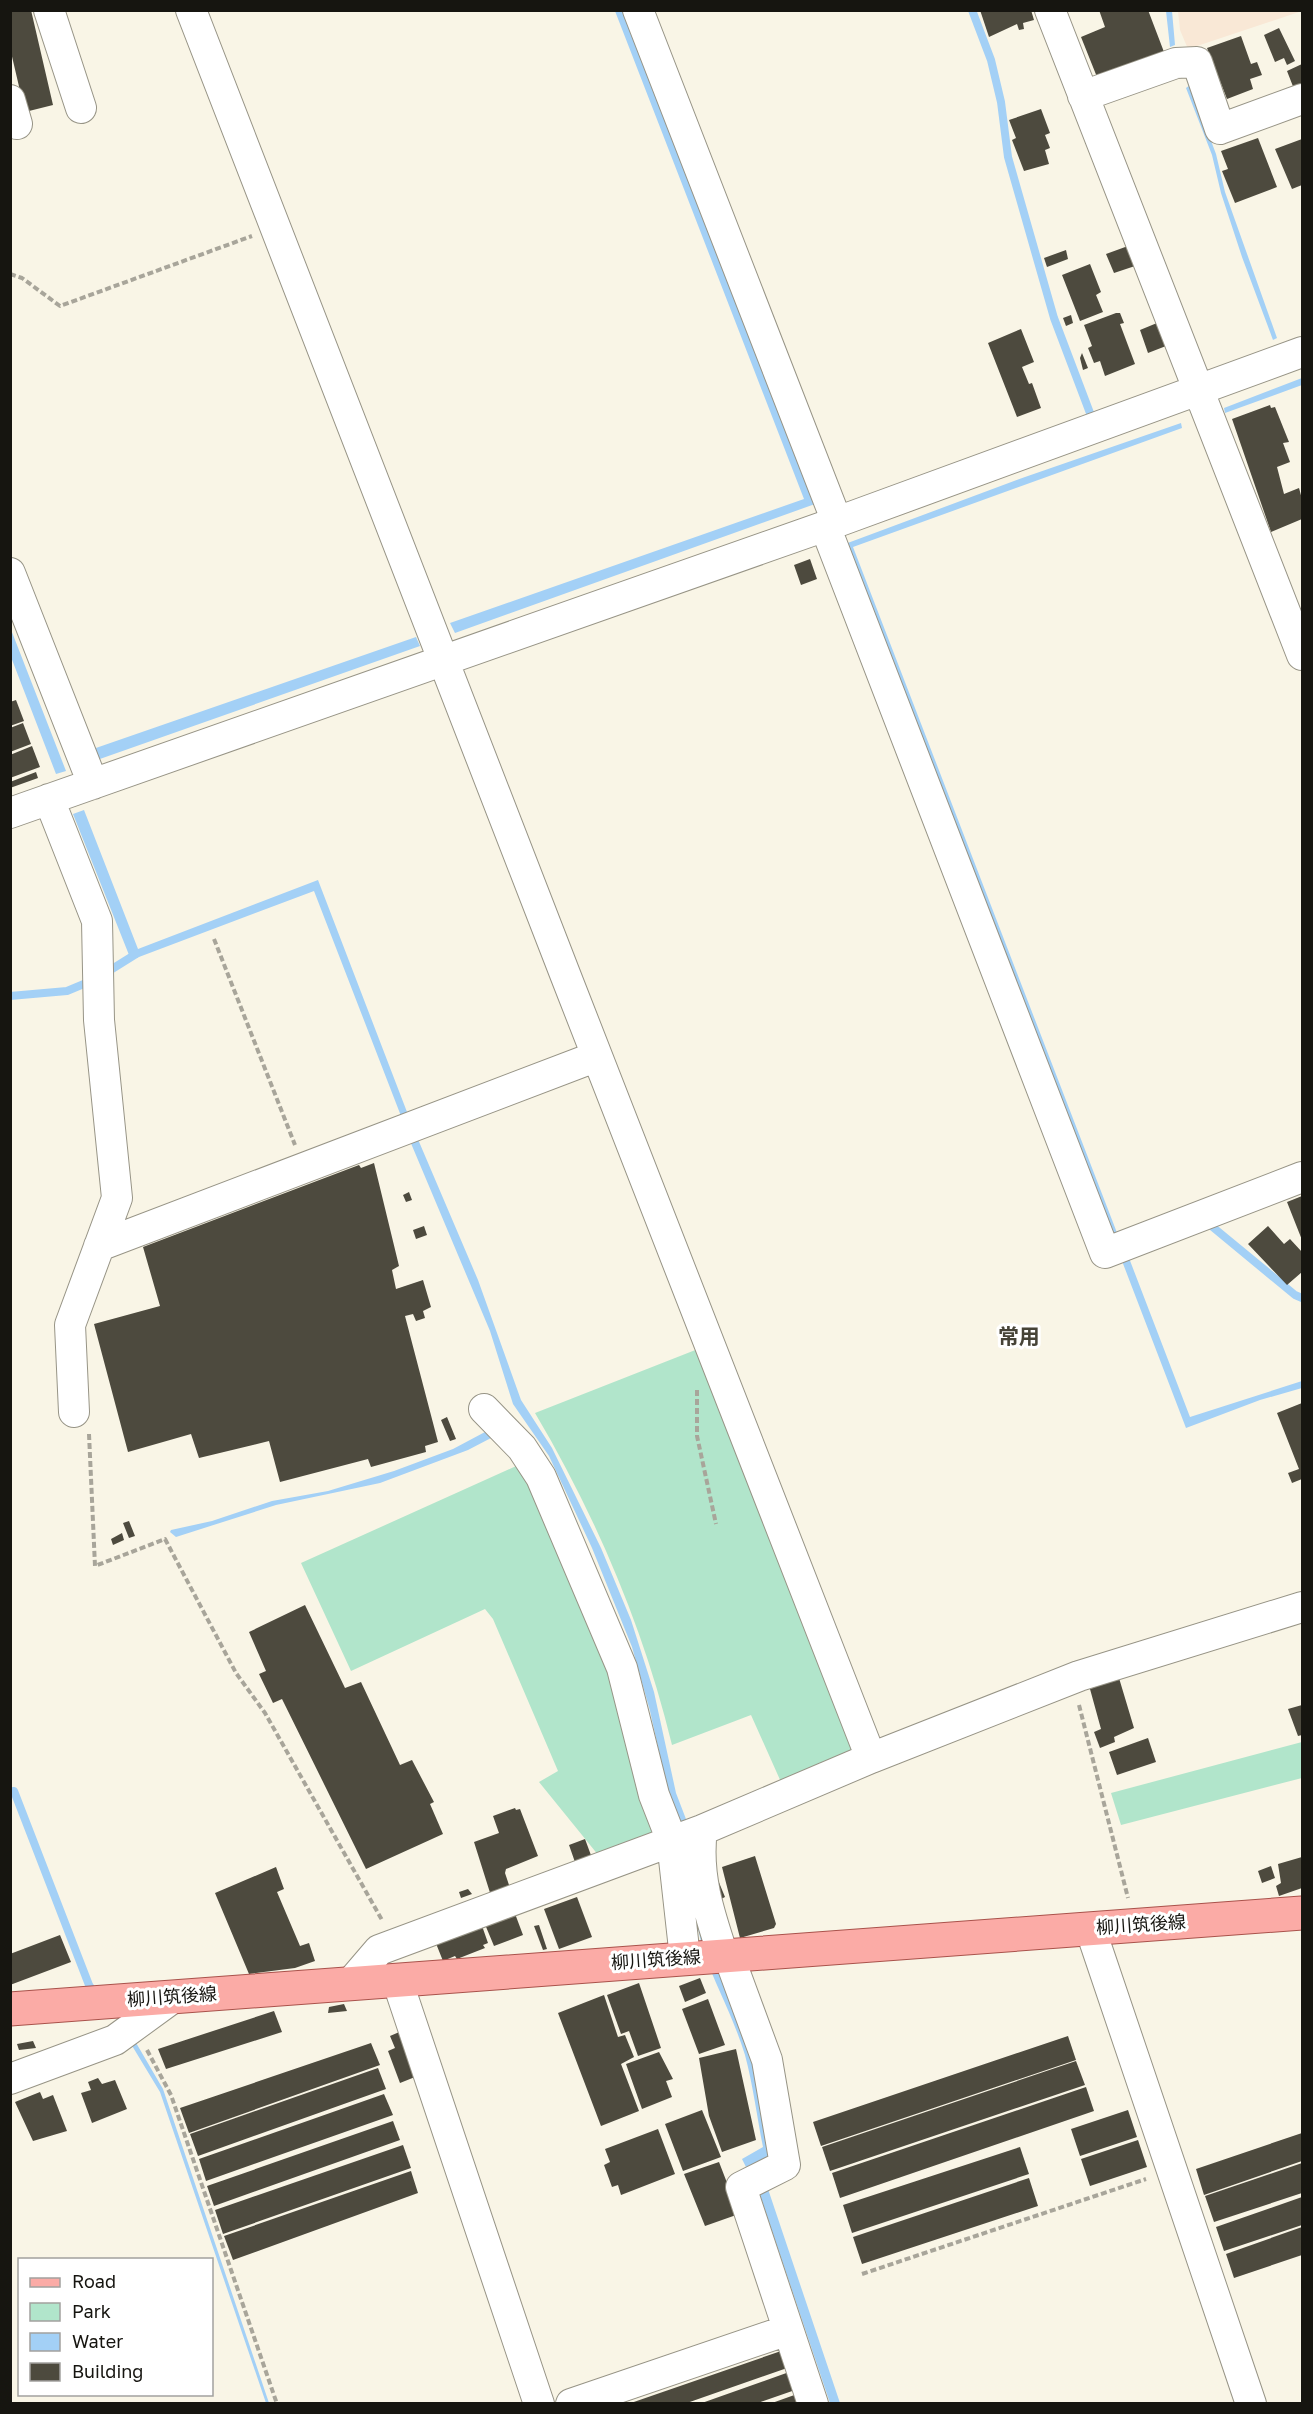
<svg xmlns="http://www.w3.org/2000/svg" width="1313" height="2414" font-family="'Golos Text','Noto Sans JP',sans-serif">
<style>
.industrial{fill:#f9e8d6}
.green{fill:#b1e5cb}
.water{fill:#a3d0f6}
.lines{fill:none;stroke-linecap:round;stroke-linejoin:round}
.stream{stroke:#a3d0f6;stroke-width:8}
.building{fill:#4d4a3e}
.minor-casing{stroke:#979486;stroke-width:32}
.major-casing{stroke:#a9524b;stroke-width:35}
.path{stroke:#a8a59a;stroke-width:4;stroke-dasharray:6 3;stroke-linecap:butt}
.minor{stroke:#fff;stroke-width:30}
.major{stroke:#fbaba6;stroke-width:33}
.labels{text-anchor:middle;stroke-width:6;stroke-linejoin:round;paint-order:stroke}
.street-label{font-size:18px;fill:#161510;stroke:#fff}
.quarter-label{font-size:21px;font-weight:bold;fill:#464337;stroke:#fff}
</style>
<rect width="100%" height="100%" fill="#f9f5e6"/>
<!-- industrial -->
<path class="industrial" d="M1178,11H1302L1188,49L1180,30Z"/>
<!-- green -->
<path class="green" d="M703,1347L854,1736L852,1754L781,1782L751,1715L672,1745C644,1629 596,1516 535,1413Z
M525,1462L596,1616L659,1837L599,1856L539,1782L558,1771L493,1619L485,1609L351,1671L301,1563Z
M1302,1742V1778L1121,1825L1111,1793Z"/>
<!-- water -->
<path class="water" d="M615,11H623L815,504L455,633L450,623L804,499Z
M1166,11H1172L1175,45L1170,47Z
M1190,85L1216,154L1225,192L1277,338L1273,340L1242,257L1221,193L1212,155L1186,88Z
M1302,378V385L1225,413L1224,408Z
M1181,423L1182,428L853,547L1119,1238L1113,1240L845,544L1025,477Z
M10,627L66,771L56,774L11,657Z
M416,637L420,646L97,760L93,749Z
M84,810L138,949L318,880L407,1112L401,1116L314,891L131,960L73,814Z
M417,1137L478,1280L521,1400L552,1448L601,1548L631,1620L654,1692L676,1793L694,1840L755,2057L772,2155L746,2167L742,2159L763,2147C757,2117 753,2085 745,2055C734,2019 716,1986 703,1951L650,1711L632,1647L592,1548L549,1456L513,1404L490,1331L410,1141Z
M1129,1258L1190,1417L1302,1381V1388L1260,1400L1186,1428L1122,1261Z
M485,1432L491,1438L468,1450L380,1483L276,1505L176,1537L170,1532L171,1530L212,1521L272,1501L328,1491L394,1471L453,1449Z
M135,2041L163,2089L269,2403H266L160,2092L131,2044Z
M768,2189L840,2403H830L759,2192Z"/>
<g class="lines">
<!-- stream -->
<path class="stream" d="M972,10L991,60L1001,102L1008,157L1054,318L1090,413
M104,974L136,954
M10,996L67,991L91,981
M1209,1224L1295,1295L1302,1298
M10,1792L14,1791L89,1985L95,1994"/>
</g>
<!-- building -->
<path class="building" d="M31,10L53,105L25,112L10,48V12Z
M980,10H1031L1034,20L1023,23L1024,29L1019,30L1017,24L989,37Z
M1099,10H1148L1164,52L1097,77L1081,37L1105,27Z
M1279,28L1295,61L1287,65L1284,58L1275,62L1264,35Z
M1241,36L1251,64L1257,62L1262,75L1250,79L1253,89L1227,99L1207,48Z
M1302,64V86L1294,89L1287,71Z
M1041,109L1050,133L1045,135L1050,148L1045,150L1049,164L1024,171L1012,140L1016,138L1009,120Z
M1258,138L1277,187L1235,203L1222,171L1228,169L1221,151Z
M1302,139V185L1292,189L1275,149Z
M1128,246L1135,266L1114,273L1106,254Z
M1066,250L1068,259L1047,267L1044,258Z
M1090,264L1101,292L1096,295L1103,312L1080,321L1062,275Z
M1116,313H1120L1124,323L1120,324L1135,364L1105,376L1100,361L1094,363L1088,348L1092,346L1084,325Z
M1071,315L1073,323L1066,326L1063,318Z
M1157,323L1166,346L1148,353L1140,330Z
M1021,329L1034,362L1022,367L1029,384L1032,383L1041,408L1017,417L988,343Z
M1082,353L1088,368L1083,370L1080,358Z
M1270,405L1271,408L1275,407L1289,442L1283,443L1290,462L1277,467L1284,494L1299,488L1302,499V519L1271,532L1232,419Z
M810,559L817,579L801,585L794,565Z
M16,700L24,721L10,726V702Z
M23,723L31,744L10,752V728Z
M32,746L40,767L10,778V755Z
M36,772L38,778L10,788V782Z
M374,1163L399,1266L392,1270L396,1289L423,1280L431,1307L423,1311L425,1318L416,1321L413,1314L405,1316L438,1442L425,1446L426,1452L371,1467L368,1459L280,1482L269,1441L199,1458L191,1434L128,1452L94,1324L160,1306L143,1247L359,1165L361,1168Z
M409,1192L412,1200L406,1202L403,1195Z
M1302,1196V1240L1287,1202Z
M424,1226L427,1235L416,1239L413,1230Z
M1268,1226L1284,1244L1290,1239L1302,1252V1272L1287,1285L1248,1244Z
M1302,1403V1479L1292,1483L1288,1473L1299,1469L1277,1413Z
M447,1417L456,1439L450,1441L441,1420Z
M129,1521L135,1536L129,1538L123,1523Z
M122,1533L124,1540L113,1545L111,1539Z
M305,1605L345,1688L361,1682L400,1765L412,1760L434,1802L430,1804L443,1834L366,1869L282,1699L273,1703L259,1674L266,1671L249,1632Z
M1119,1678L1134,1728L1114,1737L1115,1742L1100,1748L1094,1732L1101,1729L1090,1689Z
M1302,1705V1735L1298,1736L1288,1709Z
M1148,1738L1156,1762L1117,1775L1109,1752Z
M515,1808L516,1810L520,1809L538,1856L506,1869L505,1873L511,1891L492,1899L474,1842L499,1833L493,1816Z
M585,1839L592,1858L576,1865L569,1845Z
M755,1856L776,1924L774,1928L740,1938L722,1867Z
M1302,1857V1888L1279,1896L1276,1886L1281,1883L1278,1864Z
M1271,1866L1275,1878L1262,1883L1258,1871Z
M276,1867L284,1889L277,1892L300,1946L309,1943L315,1961L295,1968L249,1974L215,1893Z
M718,1880L725,1897L715,1902L709,1884Z
M468,1889L472,1894L461,1898L459,1892Z
M577,1897L592,1937L559,1949L544,1909Z
M514,1911L523,1935L494,1946L484,1922Z
M481,1923L488,1943L483,1945L485,1948L457,1959L455,1956L443,1961L435,1941Z
M539,1925L547,1949L543,1950L534,1926Z
M60,1935L71,1962L10,1985V1954Z
M700,1978L706,1993L685,2002L679,1986Z
M639,1983L661,2048L638,2056L629,2031L621,2034L607,1995Z
M604,1995L618,2037L625,2035L634,2057L621,2064L639,2111L601,2126L558,2013Z
M708,1999L725,2045L699,2054L682,2009Z
M344,2004L347,2011L328,2013L329,2007Z
M274,2011L282,2032L166,2069L158,2049Z
M404,2030L420,2075L400,2083L388,2051L395,2048L390,2036Z
M1068,2036L1076,2060L821,2146L813,2122Z
M33,2041L36,2048L19,2050L17,2044Z
M371,2043L380,2065L189,2133L180,2108Z
M736,2049L756,2140L722,2152L709,2116L699,2058Z
M659,2052L673,2079L666,2081L672,2097L642,2109L626,2064Z
M1076,2061L1085,2085L830,2171L822,2147Z
M378,2068L386,2089L198,2156L190,2134Z
M98,2078L102,2084L115,2080L127,2109L92,2123L81,2093L91,2090L88,2082Z
M1086,2087L1094,2111L840,2198L832,2173Z
M40,2092L43,2099L53,2095L67,2131L33,2141L15,2102Z
M384,2094L393,2115L206,2181L199,2159Z
M702,2110L721,2157L683,2171L665,2124Z
M1128,2110L1137,2137L1080,2156L1071,2129Z
M393,2121L400,2140L214,2206L207,2186Z
M658,2129L675,2174L621,2195L618,2185L612,2187L604,2165L610,2162L605,2149Z
M1302,2133V2161L1204,2195L1196,2169Z
M1138,2140L1147,2167L1090,2186L1081,2159Z
M403,2145L411,2168L223,2234L215,2210Z
M1020,2147L1029,2174L852,2233L843,2205Z
M719,2162L739,2214L705,2226L684,2174Z
M1302,2163V2193L1214,2222L1205,2196Z
M411,2171L418,2193L233,2260L224,2236Z
M1029,2178L1038,2206L862,2264L853,2237Z
M1302,2197V2225L1224,2251L1216,2227Z
M1302,2227V2255L1234,2278L1226,2254Z
M784,2350L790,2367L684,2404H628Z
M792,2371L798,2389L755,2404H699Z
M800,2393L803,2404H772V2403Z"/>
<g class="lines">
<defs>
<path id="minor" d="M49,10L81,108
M191,10C418,593 642,1176 871,1758
M638,10L837,522
M1050,10L1302,655
M1083,96L1176,63L1197,62L1220,129L1302,99
M10,100L17,124
M825,526L1105,1253L1302,1177
M10,573L93,784
M49,799L97,921L99,1020L117,1198L70,1325L74,1412
M10,813L837,522L1302,352
M99,1246L595,1057
M484,1409L522,1448L541,1477L622,1668L654,1795L672,1841L685,1958
M702,1830C696,1874 709,1913 723,1955
M1090,1928L1251,2404
M728,1954L767,2060L785,2165L741,2187L813,2404
M397,1980L539,2404
M349,1985L379,1950L702,1830L871,1758L1079,1676L1302,1607
M10,2079L115,2040L174,1997
M571,2404L788,2330"/>
<path id="major" d="M10,2009L1302,1913"/>
</defs>
<!-- minor casing -->
<use href="#minor" class="minor-casing"/>
<!-- major casing -->
<use href="#major" class="major-casing"/>
<!-- path -->
<path class="path" d="M10,274L22,278L60,306L252,236
M214,939L295,1145
M697,1390V1436L716,1524
M89,1434L95,1566L165,1539L236,1673L265,1713L382,1920
M1079,1705L1128,1898
M147,2050L171,2095L277,2404
M862,2274L1146,2179"/>
<!-- minor -->
<use href="#minor" class="minor"/>
<!-- major -->
<use href="#major" class="major"/>
</g>
<g class="labels">
<!-- street labels -->
<g class="street-label">
<text transform="translate(1141 1925) rotate(-4)" y="6">柳川筑後線</text>
<text transform="translate(656 1960) rotate(-4)" y="6">柳川筑後線</text>
<text transform="translate(172 1997) rotate(-4)" y="6">柳川筑後線</text>
</g>
<!-- quarter labels -->
<g class="quarter-label">
<text x="1019" y="1344">常用</text>
</g>
</g>
<!-- border -->
<rect width="1313" height="2414" fill="none" stroke="#161510" stroke-width="24"/>
<!-- legend -->
<rect x="18" y="2258" width="195" height="138" fill="#ffffff" stroke="#a2a19f" stroke-width="1.5"/>
<rect x="30" y="2278" width="30" height="9" fill="#fbaba6" stroke="#a2a19f" stroke-width="1.5"/>
<text x="72" y="2288" font-size="18" fill="#161510">Road</text>
<rect x="30" y="2303" width="30" height="18" fill="#b1e5cb" stroke="#a2a19f" stroke-width="1.5"/>
<text x="72" y="2318" font-size="18" fill="#161510">Park</text>
<rect x="30" y="2333" width="30" height="18" fill="#a3d0f6" stroke="#a2a19f" stroke-width="1.5"/>
<text x="72" y="2348" font-size="18" fill="#161510">Water</text>
<rect x="30" y="2363" width="30" height="18" fill="#4d4a3e" stroke="#a2a19f" stroke-width="1.5"/>
<text x="72" y="2378" font-size="18" fill="#161510">Building</text>
</svg>
